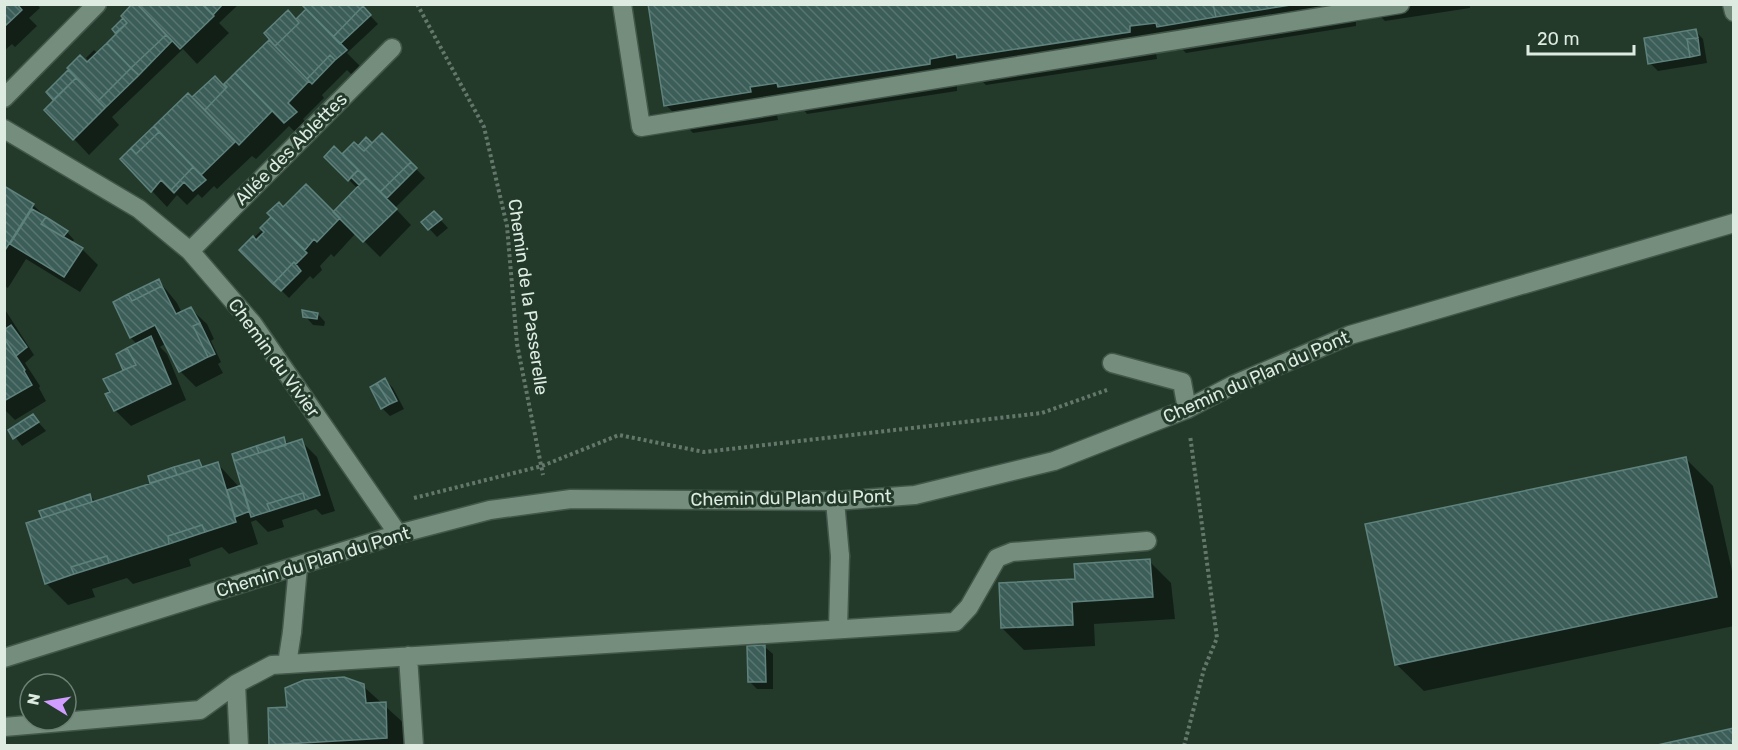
<svg xmlns="http://www.w3.org/2000/svg" width="1738" height="750" font-family="Rubik,sans-serif">
<style>
.shadow{fill:#0007}
.building{fill:url(#building-back-hatch);stroke:#5f827d;stroke-width:1.5}
.lines{fill:none;stroke-linecap:round;stroke-linejoin:round}
.lane-casing{stroke:#425649;stroke-width:21}
.street-casing{stroke:#425649;stroke-width:21}
.path{stroke:#64776a;stroke-width:4;stroke-dasharray:3 3;stroke-linecap:butt}
.lane{stroke:#748d7c;stroke-width:18}
.street{stroke:#748d7c;stroke-width:18}
.labels{text-anchor:middle;stroke-width:6;stroke-linejoin:round;paint-order:stroke}
.street-label{font-size:18px;fill:#ddebe1;stroke:#233a2b}
</style>
<defs>
<pattern id="building-back-hatch" width="6" height="6" patternUnits="userSpaceOnUse" patternTransform="scale(1.5)"><rect width="6" height="6" fill="#3c5e59"/><path d="M-1 5l2 2M0 0l6 6M5-1l2 2" fill="none" stroke="#587571"/></pattern>
</defs>
<rect width="100%" height="100%" fill="#233a2b"/>
<!-- shadow -->
<path class="shadow" d="M4,4H37L40,8L29,18L37,26L15,47L12,44L4,51Z
M134,4H239L219,23L229,33L197,64L183,49L112,117L119,125L89,155L74,139L55,101L48,92L70,70L93,66L86,58L94,50L98,54L118,34L114,29L123,20L127,24H131Z
M359,4L378,24L347,53L361,67L352,75L347,70L322,95L324,98L303,119L311,128L301,138L289,126L256,159L252,156L217,189L214,186L202,198L198,194L187,205L177,195L167,207L152,191L159,132L208,115L210,113L195,97L214,78L226,90L229,87L226,84L269,42L279,52L297,21L308,10Z
M649,4H1470V8L1385,21L1381,17L1356,22V26L1186,53L1183,50L1156,53L1157,59L986,85L982,81L957,86V91L807,114L804,110L777,115L778,120L693,133L666,105Z
M1695,31L1703,39L1707,63L1658,71L1650,63Z
M382,135L425,178L395,208L411,225L380,257L356,233L334,257L331,254L320,266L322,270L313,279L310,276L289,298L241,250L284,209L333,214L358,189L326,157L342,156L354,144L362,152Z
M4,187L33,205L50,221L67,232L74,240L72,243L82,249L98,265L80,292L26,259L8,288L4,286Z
M434,213L448,228L437,237L423,222Z
M159,281L177,303L182,313L191,309L207,324L214,339L211,341L221,362L218,364L223,373L196,387L180,371L166,343L160,347L167,354L186,400L131,426L115,410L112,392L126,371L117,355L138,345L131,338L115,303Z
M4,308L34,355L25,363L40,386L39,388L46,401L15,420L4,409Z
M318,314L325,322L324,326L313,325L305,316Z
M385,380L393,388L404,409L390,416L382,408Z
M33,416L46,431L22,446L10,430Z
M283,439L290,445L301,441L317,457L335,511L322,515L316,509L282,520L284,527L268,532L256,520L251,522L258,544L229,554L222,547L189,559L191,566L133,584L127,578L92,589L95,597L68,605L46,583L44,519L90,496L96,502L153,484L152,482L198,462L204,468L217,463L240,488Z
M1686,459L1713,486L1734,580V626L1424,691L1396,664Z
M1149,561L1171,583L1175,619L1094,624L1095,646L1024,650L1002,628L1077,580Z
M765,647L773,654V689H757L749,681Z
M363,686L407,726L408,746L271,744L288,708Z"/>
<!-- building -->
<path class="building" d="M4,4H17L22,10L4,27Z
M132,4H137L166,35L131,68L107,43L127,23L121,16Z
M137,4H203L214,16L180,49Z
M206,4H223L213,15L204,6Z
M301,4H361L363,6L333,37Z
M648,4H1213L1216,17L1157,27L1156,23L1130,26V32L957,58L956,54L930,59V64L778,87L777,83L750,87L751,92L664,106Z
M1213,4H1297L1216,17Z
M363,6L371,15L340,44L333,37Z
M306,9L347,50L335,60L330,55L307,79L275,46L299,23L296,19Z
M288,10L299,23L275,46L264,33Z
M123,18L127,23L115,33L112,29Z
M1696,29L1698,38L1687,39L1690,57L1648,64L1644,38Z
M166,35L172,41L139,75L131,68Z
M1698,38L1700,55L1690,57L1687,39Z
M269,40L309,81L288,103L297,112L284,123L235,73Z
M107,43L131,68L98,101L67,68L80,55L87,62Z
M330,55L335,60L312,84L307,79Z
M131,68L139,75L105,108L98,101Z
M68,70L76,78L53,100L46,92Z
M235,73L272,111L239,145L205,110L227,87L224,84Z
M215,76L226,88L205,110L192,97Z
M76,78L105,108L73,140L44,110Z
M188,93L235,142L201,175L154,126Z
M154,126L159,132L136,154L131,148Z
M159,132L193,167L171,190L161,180L151,192L120,159L131,148L136,154Z
M382,133L411,162L380,192L342,154L354,142L364,151Z
M366,137L372,143L364,151L358,146Z
M334,146L358,170L348,181L324,157Z
M411,162L417,168L387,198L380,192Z
M193,167L206,180L193,191L184,182L174,193L171,190Z
M358,170L366,178L359,185L351,177Z
M366,178L397,209L363,242L333,212Z
M306,184L340,218L317,242L314,239L305,250L267,213L279,202L283,207Z
M4,186L34,204L4,252Z
M32,209L46,217L41,224L83,248L64,277L10,244Z
M434,211L442,219L428,230L421,222Z
M46,217L68,231L63,237L41,224Z
M271,217L307,253L296,264L294,262L273,284L239,250L253,236L256,240L264,232L260,228Z
M294,262L301,271L281,291L273,284Z
M159,279L162,286L132,301L128,294Z
M162,286L176,314L191,307L200,323L193,326L208,357L179,372L155,325L130,338L113,302L128,294L132,301Z
M302,310L318,313L317,319L303,317Z
M200,323L215,354L208,357L193,326Z
M11,325L27,347L16,356L4,338V330Z
M151,336L171,384L114,411L105,394L110,392L103,379L136,365L127,348Z
M4,338L25,370L24,371L32,385L4,401Z
M127,348L136,365L123,370L116,354Z
M385,378L397,401L390,404L377,383Z
M377,383L390,404L381,409L370,387Z
M33,414L39,422L13,439L8,430Z
M284,437L286,445L259,453L256,446Z
M302,439L320,495L305,500L303,493L267,504L270,511L251,517L234,461Z
M256,446L259,453L234,461L232,454Z
M1686,457L1717,597L1395,665L1365,524Z
M199,460L202,467L177,475L174,467Z
M218,462L236,522L205,532L202,525L168,536L169,544L109,563L107,556L71,567L74,574L45,584L26,523Z
M174,467L177,475L150,483L148,476Z
M242,485L250,511L235,517L227,490Z
M303,493L305,500L270,511L267,504Z
M90,494L92,502L67,510L64,503Z
M64,503L67,510L42,518L39,511Z
M202,525L205,532L169,544L168,536Z
M107,556L109,563L74,574L71,567Z
M1150,559L1153,597L1072,602L1073,625L1001,628L999,583L1075,579L1074,564Z
M765,645L766,682H748L747,646Z
M344,677L364,684L366,703L386,702L387,738L269,745L268,708L287,707L285,688L304,680Z
M1734,728V746H1653Z"/>
<g class="lines">
<defs>
<path id="lane" d="M622,4L641,127L1400,4
M1732,4L1734,12
M1112,363L1182,382L1187,409
M838,629L840,556
M408,656L414,746
M287,664L292,632
M236,684L239,746
M4,727L200,710L236,684L272,665L955,622L969,607L997,558L1012,552L1147,541"/>
<path id="street" d="M4,98L97,4
M4,129L139,209L190,251L253,324L398,534
M190,251L392,48
M835,501L840,556
M292,632L298,567
M4,658L398,534L490,510L571,499L835,501L915,495L1054,461L1187,409L1233,385L1350,335L1734,223"/>
</defs>
<!-- lane casing -->
<use href="#lane" class="lane-casing"/>
<!-- street casing -->
<use href="#street" class="street-casing"/>
<!-- path -->
<path class="path" d="M417,4L484,127L507,226L517,344L543,475
M414,498L542,466L619,435L704,452L1042,413L1107,390
M1184,746L1204,669L1217,638L1190,435"/>
<!-- lane -->
<use href="#lane" class="lane"/>
<!-- street -->
<use href="#street" class="street"/>
</g>
<g class="labels">
<!-- street labels -->
<g class="street-label">
<text transform="translate(291 149) rotate(-45)" y="6">Allée des Ablettes</text>
<text transform="translate(528 297) rotate(82)" y="6">Chemin de la Passerelle</text>
<text transform="translate(274 358) rotate(54)" y="6">Chemin du Vivier</text>
<text transform="translate(1256 377) rotate(-24)" y="6">Chemin du Plan du Pont</text>
<text transform="translate(791 498) rotate(-1)" y="6">Chemin du Plan du Pont</text>
<text transform="translate(313 562) rotate(-17)" y="6">Chemin du Plan du Pont</text>
</g>
</g>
<!-- border -->
<rect width="1738" height="750" fill="none" stroke="#ddebe1" stroke-width="12"/>
<!-- north arrow -->
<g transform="translate(48 702) rotate(281)"><circle r="28" fill="#233a2b" stroke="#6d8174" stroke-width="1.5"/>
<path d="M0-4.5L10 22L0 15L-10 22Z" fill="#d19dfe"/>
<text y="-9" font-size="16" font-weight="bold" text-anchor="middle" fill="#ddebe1">N</text>
</g>
<!-- scale -->
<path d="M1528 45v9h106v-9" fill="none" stroke="#ddebe1" stroke-width="3"/>
<text x="1537" y="45" font-size="18" fill="#ddebe1" stroke="#233a2b" stroke-width="4.5" paint-order="stroke">20 m</text>
</svg>
